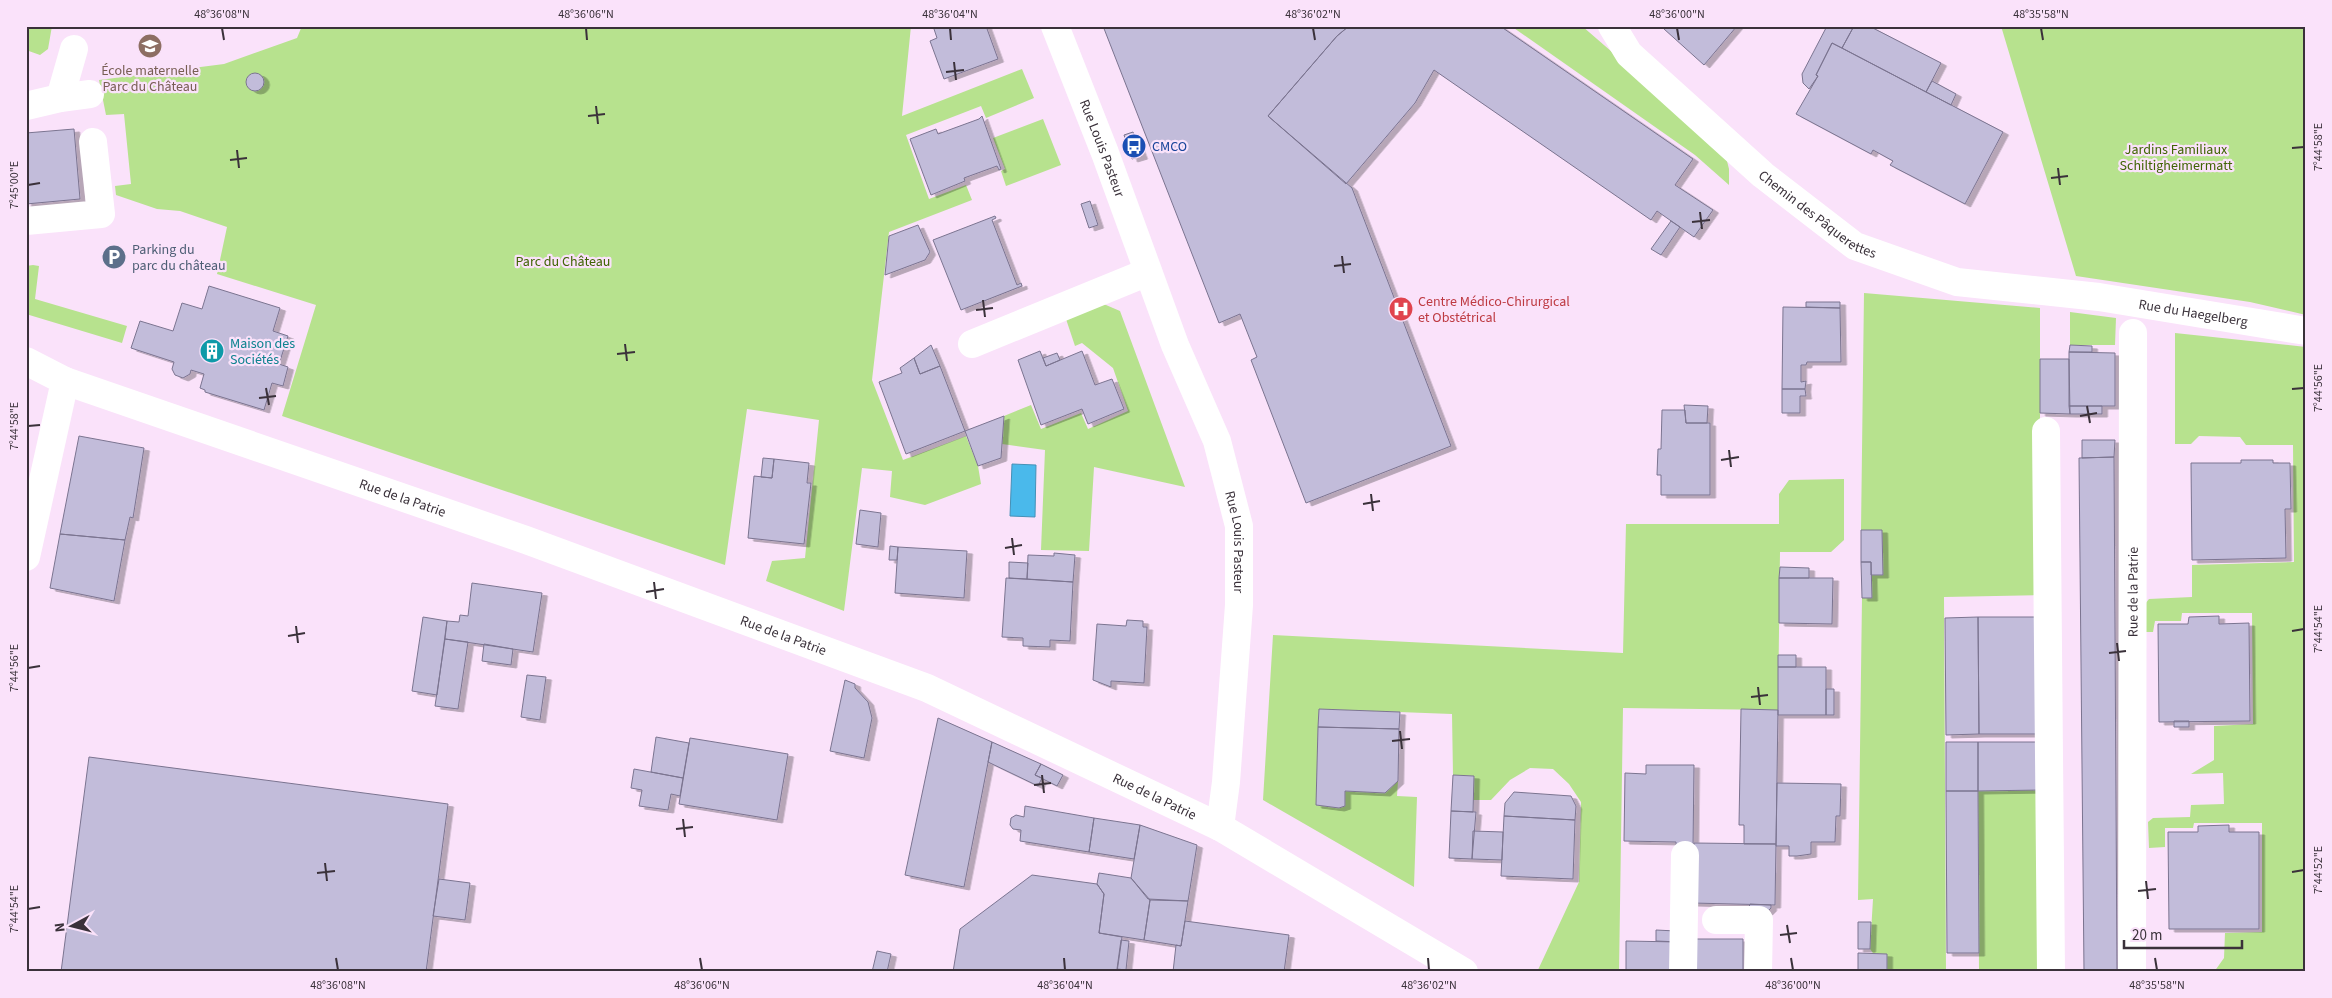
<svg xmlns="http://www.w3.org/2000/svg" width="2332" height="998" font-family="'Source Sans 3',sans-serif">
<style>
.green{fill:#b7e28e}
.water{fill:#4ab9eb;stroke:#4590b6}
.building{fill:#c2bcda;stroke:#7b7490;filter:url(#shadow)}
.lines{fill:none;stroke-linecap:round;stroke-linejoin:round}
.minor{stroke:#fff;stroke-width:28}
.ticks{fill:none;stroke:#3a313a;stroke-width:2}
.labels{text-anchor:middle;stroke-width:4.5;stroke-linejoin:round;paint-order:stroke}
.education-label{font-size:14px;fill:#785e54;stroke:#fae2fa}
.transit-label{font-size:14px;fill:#164399;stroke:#fae2fa;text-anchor:start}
.street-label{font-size:14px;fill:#3a313a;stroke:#fae2fa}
.park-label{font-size:14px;fill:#3f6403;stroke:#fae2fa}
.service-label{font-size:14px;fill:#4e5e75;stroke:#fae2fa;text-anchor:start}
.health-label{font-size:14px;fill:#be3a42;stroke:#fae2fa;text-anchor:start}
.culture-label{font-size:14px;fill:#0d838f;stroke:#fae2fa;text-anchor:start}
.neatline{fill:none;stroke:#3a313a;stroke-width:2}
.ticks-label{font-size:12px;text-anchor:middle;fill:#3a313a}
</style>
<defs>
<filter id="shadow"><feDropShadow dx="5.5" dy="3" stdDeviation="0" flood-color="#0004"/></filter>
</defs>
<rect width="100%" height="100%" fill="#fae2fa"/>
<!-- green -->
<path class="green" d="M26,26H52L48,49L40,55L26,50Z
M302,26H911L902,116L1022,69L1034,98L986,118L981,106L906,135L929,199L966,185L972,200L889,232L872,380L903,460L966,436L978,466L981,484L925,505L890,497L892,471L862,468L844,611L766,581L772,561L805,558L819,420L747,409L725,565L282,416L316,305L217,274L227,227L180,211L157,209L116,195L115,186L131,184L124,114L106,115L99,80L224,64L297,38Z
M1511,26H1582L1724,149L1729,169V185L1695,155Z
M2001,26H2306V315L2250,302L2076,276Z
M1043,119L1061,165L1006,186L1001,171L1005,169L993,138Z
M33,265L39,266L35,299L127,326L122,343L26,314V266Z
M1864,293L2040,308V595L1944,597L1946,972H1887L1870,949L1873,899L1858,900L1862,598H1872L1871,575H1883L1882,530H1861Z
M1099,302L1120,311L1185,487L1094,467L1089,551L1041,550L1045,450L1002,444L1004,416L1031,405L1041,429L1081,413L1088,429L1128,411L1113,368L1082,343L1075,346L1065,316Z
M2070,312L2116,318L2115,345H2070Z
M2175,333L2306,347V972H2214L2224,958L2225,933L2262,932V823H2194L2193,828H2165V847L2149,848L2148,822L2153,818L2190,817L2191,805L2224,804L2223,773L2191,774L2214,760V726L2253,724L2252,613H2182L2181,621H2155L2153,632H2144L2145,604L2149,599L2192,597V565L2294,562L2293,445H2246L2240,437L2199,436L2191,444H2175Z
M1844,479V540L1831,552H1780L1778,710L1623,708L1619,972H1537L1579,882L1581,802L1569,784L1553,769L1530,768L1510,780L1491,800H1473L1474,776L1453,775L1452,714L1319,709L1316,805L1338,808L1345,806V791L1385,793L1398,781L1397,796L1417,797L1414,887L1263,800L1273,635L1623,653L1626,524H1779V494L1789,480Z
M2041,790V972H1979L1978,791Z"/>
<!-- water -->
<path class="water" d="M1012,464L1036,465L1035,517L1010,516Z"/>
<!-- building -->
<path class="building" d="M933,26H986L998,59L944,79L930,41L937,38Z
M1103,26H1349L1337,36L1268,116L1352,188L1451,446L1306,503L1251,360L1257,357L1240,314L1219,323Z
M1349,26H1500L1693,159L1675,185L1713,210L1694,237L1657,211L1651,220L1434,70L1415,103L1346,184L1268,116L1337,36Z
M1666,26H1737L1704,65L1664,29Z
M1827,26H1854L1842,48L1832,43L1816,75L1818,76L1809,89L1803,83L1802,74Z
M1854,26H1869L1941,63L1926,92L1842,48Z
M1832,43L2003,132L1965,204L1890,165L1893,161L1873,150L1871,154L1796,114L1818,76L1816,75Z
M246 82a9 9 0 1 1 18 0a9 9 0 1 1-18 0Z
M1932,81L1956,94L1951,105L1926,92Z
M982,116L1001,169L999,170L997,166L964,178L965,181L931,195L910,139L936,129L938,134L979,119Z
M74,129L80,199L26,204V133Z
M1133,132L1142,156L1132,159L1124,135Z
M1090,201L1098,225L1089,228L1081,204Z
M995,216L996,218L992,220L1017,285L1021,283L1022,286L961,310L933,240Z
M1671,221L1680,227L1661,255L1651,249Z
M918,225L930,252L925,260L885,275L889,236Z
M209,286L280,308L273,331L288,336L279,364L288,367L283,386L272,383L264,410L205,392V390L200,388L204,374L191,370L190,374L183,378L175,375L172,369L174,362L131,348L140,321L173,331L182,303L202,309Z
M1806,302H1840V308L1806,307Z
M1783,307L1840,308L1841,362H1807L1806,365H1801V382L1806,381L1805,389H1782Z
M931,345L940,366L920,374L914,358Z
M2070,345L2092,346V352H2069Z
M1040,351L1046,366L1082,351L1095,385L1112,379L1124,409L1088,424L1082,409L1041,425L1018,360Z
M2069,352L2115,353V406H2069Z
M1057,353L1060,360L1046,366L1043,358Z
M914,358L920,374L940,366L965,431L906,454L879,382L902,373L900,368Z
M2040,359H2069L2070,414L2040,413Z
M1782,389H1805L1806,396H1800V413H1782Z
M1684,405L1708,406L1707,423H1686Z
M2069,406H2102V414H2070Z
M1662,410H1685L1686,423H1710V495H1661V475H1657L1658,449H1661Z
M1004,416L1001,458L978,466L965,431Z
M79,436L144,448L133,518L130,517L125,540L60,534Z
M2082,440H2115L2114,457L2082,458Z
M2114,457L2117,972H2084L2079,458Z
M763,458L774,459L772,478L761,477Z
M774,459L809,463L807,483H811L804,544L748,538L754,476L772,478Z
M2241,460H2273V463H2290L2291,509H2285L2286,558L2192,560L2191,463H2241Z
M860,510L881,513L878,547L856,544Z
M1861,530H1882L1883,575H1871V562H1861Z
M60,534L125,540L114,601L50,588Z
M890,546L898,547L897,560H889Z
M898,547L967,551L964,598L895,593Z
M1054,553L1075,555L1073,582L1027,579L1028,555L1054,556Z
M1009,562L1028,563L1027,579L1009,578Z
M1861,562H1871L1872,598H1862Z
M1780,567L1809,568V578H1779Z
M1006,578L1073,582L1070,641L1050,640V647L1023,646V638L1002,637Z
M1779,578H1833L1832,624L1779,623Z
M472,583L542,593L533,652L445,639L447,621L459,622L460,615L468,616Z
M2219,616V624L2249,623L2250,721L2159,722L2158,624H2188L2189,617Z
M423,617L447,621L437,695L412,691Z
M1978,617H2040L2042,734H1979Z
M1978,617L1979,734L1946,735L1945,618Z
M1127,620L1143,621V627H1147L1144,683L1111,681V687L1093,680L1097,624L1126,626Z
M445,639L468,642L458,709L435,706Z
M484,644L513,649L511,665L482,661Z
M1778,655H1796V667H1778Z
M1778,667H1826V715H1778Z
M527,675L546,677L540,720L521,717Z
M845,680L855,684V688L868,702L872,718L864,758L830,751Z
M1826,689H1834V715H1826Z
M1319,709L1400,712L1399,729L1318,727Z
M1741,709L1778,710L1776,844H1744V825H1739Z
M938,718L992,742L964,887L905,875Z
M2174,721H2189V727H2174Z
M1318,727L1399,729L1398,781L1385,793L1345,791V806L1339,808L1316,805Z
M656,737L689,743L683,778L651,772Z
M690,738L788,754L777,820L679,804Z
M992,742L1041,764L1035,775L1042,778L1038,786L988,762Z
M1946,742H1978V791H1946Z
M1978,742H2041V790L1978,791Z
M89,757L448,804L426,972H61Z
M1041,764L1063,775L1057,786L1035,775Z
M1646,765H1694L1693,848H1676V842L1624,841L1625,773L1646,774Z
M634,769L683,778L680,796L671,794L668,810L639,806L642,790L631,788Z
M1453,775L1474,776L1473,812L1451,811Z
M1777,783L1841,784L1840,816H1836L1835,842H1811V854L1797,856H1789V846H1776Z
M1946,791H1978L1979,953H1947Z
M1514,792L1571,796L1576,806L1575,820L1504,816L1505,803Z
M1025,806L1094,818L1089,852L1020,841L1021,830L1013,829L1010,825L1011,818L1016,815L1024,817Z
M1451,811L1476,812L1472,859L1449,858Z
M1504,816L1575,820L1573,879L1501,876Z
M1094,818L1140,825L1134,859L1089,852Z
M1140,825L1197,845L1188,901L1148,899L1131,878Z
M2229,825V832H2259V929H2169L2168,832H2198V826Z
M1473,831L1503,832L1502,860L1472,859Z
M1694,843L1776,844L1775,905L1692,903Z
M1099,873L1131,878L1150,900L1144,940L1099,933L1104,894L1097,884Z
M1032,875L1097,884L1104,894L1099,933L1122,937L1117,972H953L960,929Z
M439,879L470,883L465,920L433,916Z
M1150,900L1188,901L1181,946L1144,940Z
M1750,904L1771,905V908L1767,912L1749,907Z
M1185,921L1289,935L1284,972H1173L1176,945L1181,946Z
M1858,922H1871L1870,949H1858Z
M1656,930L1676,931L1679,942L1656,941Z
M1693,939H1743V972H1692Z
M1121,940L1129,941L1126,970L1117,969Z
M1626,941L1679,942L1678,972H1626Z
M877,951L891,954L887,972H872Z
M1858,953L1887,954V972H1858Z"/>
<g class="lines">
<!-- minor -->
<g class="minor">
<path id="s1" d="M1055,26L1105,153L1175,345L1217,441L1239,526V605L1226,782L1220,827"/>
<path id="s2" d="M1612,26L1629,54L1763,175L1855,246L1957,282L2099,297L2306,331"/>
<path d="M60,98L74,49"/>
<path d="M26,106L60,98L90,94"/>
<path d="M26,221L101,214L93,142"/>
<path d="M972,344L1148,272"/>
<path id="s3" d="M26,361L65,381L526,540L927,688L1220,827L1464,972"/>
<path d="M2046,431L2051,972"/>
<path d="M26,557L65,381"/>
<path d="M1716,920H1759L1758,972"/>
<path d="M1683,972L1685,855"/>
<path id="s4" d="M2132,972L2133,333"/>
</g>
</g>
<!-- ticks -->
<path class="ticks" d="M222,28L224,40M586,28L587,40M950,28L951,40M1313,28L1315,40M1677,28L1679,40M2041,28L2043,40M954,62L956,80M946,72L964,70M596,106L598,124M588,116L605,114M2292,148L2304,147M237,150L239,168M230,160L247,158M2058,168L2060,185M2051,178L2068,176M28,185L40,183M1700,212L1702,229M1692,222L1710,220M1342,256L1344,273M1334,266L1351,264M983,300L985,317M976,310L993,308M625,344L627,361M617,354L635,352M266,388L269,405M2292,389L2304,388M259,398L276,396M2087,406L2090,423M2080,416L2097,413M28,426L40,425M1729,450L1731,467M1721,460L1739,457M1371,494L1373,511M1363,504L1380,501M1012,538L1014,555M1005,548L1022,545M654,582L656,599M646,592L664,589M296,626L298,643M2292,631L2304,629M288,636L305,633M2117,643L2119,661M2109,653L2126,651M28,668L40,666M1758,687L1760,705M1751,697L1768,695M1400,731L1402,749M1392,741L1410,739M1042,775L1044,793M1034,785L1051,783M683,819L685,837M676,829L693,827M325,863L327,881M2292,872L2304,870M317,873L335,871M2146,881L2148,899M2138,891L2156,889M28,909L40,907M1787,925L1790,943M1780,935L1797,933M336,958L338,970M700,958L702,970M1064,958L1065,970M1428,958L1429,970M1791,958L1793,970M2155,958L2157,970"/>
<!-- icons -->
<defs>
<symbol id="school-disc" viewBox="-11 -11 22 22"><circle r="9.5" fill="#8d6e63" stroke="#fae2fa"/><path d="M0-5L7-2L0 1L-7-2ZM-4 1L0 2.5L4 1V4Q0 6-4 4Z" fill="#fff"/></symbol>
<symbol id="bus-disc" viewBox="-11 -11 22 22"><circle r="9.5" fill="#1a4fb4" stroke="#fae2fa"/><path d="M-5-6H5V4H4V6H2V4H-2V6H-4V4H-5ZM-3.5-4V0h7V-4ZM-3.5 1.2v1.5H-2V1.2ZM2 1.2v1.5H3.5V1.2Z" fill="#fff"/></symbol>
<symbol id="parking-disc" viewBox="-11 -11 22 22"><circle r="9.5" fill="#5c6f8a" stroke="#fae2fa"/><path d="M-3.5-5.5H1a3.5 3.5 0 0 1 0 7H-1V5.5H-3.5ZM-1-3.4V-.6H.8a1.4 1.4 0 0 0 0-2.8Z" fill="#fff"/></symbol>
<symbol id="hospital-disc" viewBox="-11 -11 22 22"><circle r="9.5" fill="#e0444e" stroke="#fae2fa"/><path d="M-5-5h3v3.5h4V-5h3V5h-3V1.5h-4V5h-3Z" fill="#fff"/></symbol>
<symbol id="building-disc" viewBox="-11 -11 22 22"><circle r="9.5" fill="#0f9aa8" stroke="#fae2fa"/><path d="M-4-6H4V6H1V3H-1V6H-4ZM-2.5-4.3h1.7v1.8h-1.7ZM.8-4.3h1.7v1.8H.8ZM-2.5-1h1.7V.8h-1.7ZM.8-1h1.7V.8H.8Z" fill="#fff"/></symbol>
</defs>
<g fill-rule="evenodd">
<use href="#school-disc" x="136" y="32" width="28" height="28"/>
<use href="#bus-disc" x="1120" y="132" width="28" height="28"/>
<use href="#parking-disc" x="100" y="243" width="28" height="28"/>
<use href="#hospital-disc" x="1387" y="295" width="28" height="28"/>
<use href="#building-disc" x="198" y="337" width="28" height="28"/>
</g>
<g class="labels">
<!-- education labels -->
<g class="education-label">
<text x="150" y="75">École maternelle<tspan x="150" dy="16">Parc du Château</tspan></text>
</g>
<!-- transit labels -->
<g class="transit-label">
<text x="1152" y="151">CMCO</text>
</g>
<!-- street labels -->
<g class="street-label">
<text dy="5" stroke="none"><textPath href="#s1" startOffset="131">Rue Louis Pasteur</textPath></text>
<text dy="5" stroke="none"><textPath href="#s2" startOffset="281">Chemin des Pâquerettes</textPath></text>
<text dy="5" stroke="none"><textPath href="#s2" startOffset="676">Rue du Haegelberg</textPath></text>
<text dy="5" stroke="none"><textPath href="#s3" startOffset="401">Rue de la Patrie</textPath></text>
<text dy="5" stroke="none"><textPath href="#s1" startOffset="549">Rue Louis Pasteur</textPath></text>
<text dy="5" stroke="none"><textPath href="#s4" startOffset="380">Rue de la Patrie</textPath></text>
<text dy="5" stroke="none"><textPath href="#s3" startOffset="806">Rue de la Patrie</textPath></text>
<text dy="5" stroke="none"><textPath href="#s3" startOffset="1211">Rue de la Patrie</textPath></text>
</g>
<!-- park labels -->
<g class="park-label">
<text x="2176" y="154">Jardins Familiaux<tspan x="2176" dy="16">Schiltigheimermatt</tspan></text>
<text x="563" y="266">Parc du Château</text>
</g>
<!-- service labels -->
<g class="service-label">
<text x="132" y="254">Parking du<tspan x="132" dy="16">parc du château</tspan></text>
</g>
<!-- health labels -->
<g class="health-label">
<text x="1418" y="306">Centre Médico-Chirurgical<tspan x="1418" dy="16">et Obstétrical</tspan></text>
</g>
<!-- culture labels -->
<g class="culture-label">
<text x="230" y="348">Maison des<tspan x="230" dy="16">Sociétés</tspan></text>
</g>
</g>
<!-- border -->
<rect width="2332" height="998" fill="none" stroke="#fae2fa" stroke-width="55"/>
<!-- north arrow -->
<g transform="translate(72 926) rotate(263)" stroke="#fae2fa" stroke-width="4" paint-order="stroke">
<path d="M0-4L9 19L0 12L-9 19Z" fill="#3a313a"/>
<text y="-8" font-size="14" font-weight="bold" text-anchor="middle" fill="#3a313a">N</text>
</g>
<!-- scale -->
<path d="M2124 940v8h118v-8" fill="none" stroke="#3a313a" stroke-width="2.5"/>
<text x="2132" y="940" font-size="15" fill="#3a313a" stroke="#fae2fa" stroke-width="4" paint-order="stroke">20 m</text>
<rect x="28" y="28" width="2276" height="942" class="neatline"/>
<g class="ticks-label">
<text x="222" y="18">48°36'08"N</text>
<text x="586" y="18">48°36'06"N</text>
<text x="950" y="18">48°36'04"N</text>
<text x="1313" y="18">48°36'02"N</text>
<text x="1677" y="18">48°36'00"N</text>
<text x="2041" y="18">48°35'58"N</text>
<text transform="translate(2318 147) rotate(-90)" y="4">7°44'58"E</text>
<text transform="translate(14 185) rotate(-90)" y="4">7°45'00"E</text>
<text transform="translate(2318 388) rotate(-90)" y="4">7°44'56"E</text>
<text transform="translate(14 426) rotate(-90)" y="4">7°44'58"E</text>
<text transform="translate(2318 629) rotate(-90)" y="4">7°44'54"E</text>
<text transform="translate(14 668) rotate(-90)" y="4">7°44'56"E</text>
<text transform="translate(2318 870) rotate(-90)" y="4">7°44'52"E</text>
<text transform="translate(14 909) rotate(-90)" y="4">7°44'54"E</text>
<text x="338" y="989">48°36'08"N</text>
<text x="702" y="989">48°36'06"N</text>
<text x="1065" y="989">48°36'04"N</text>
<text x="1429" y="989">48°36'02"N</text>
<text x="1793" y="989">48°36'00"N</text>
<text x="2157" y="989">48°35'58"N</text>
</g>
</svg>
